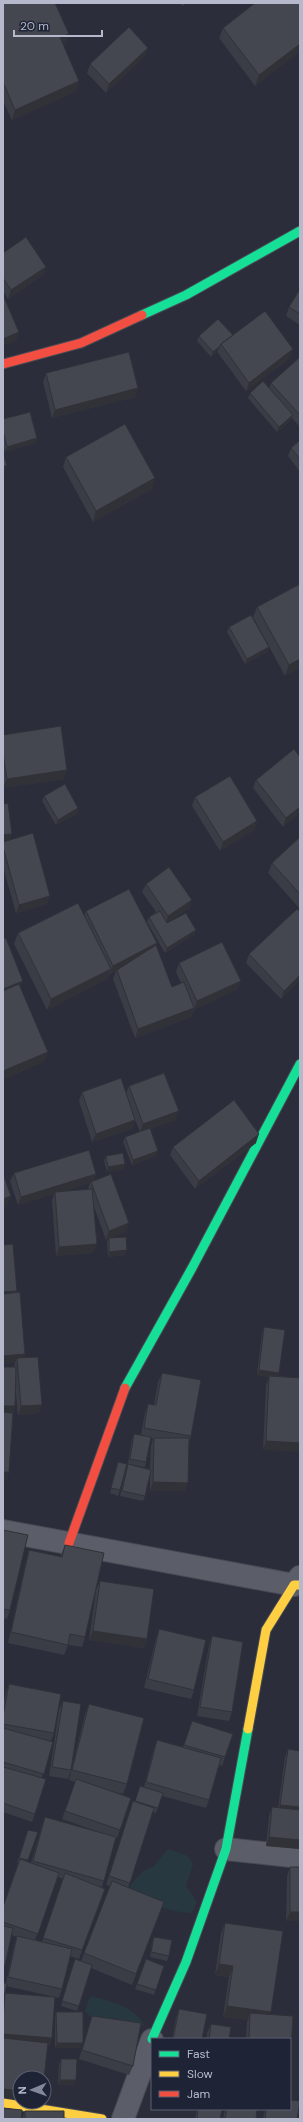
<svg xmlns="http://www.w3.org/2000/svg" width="303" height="2122" font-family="'DM Sans',sans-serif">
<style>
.green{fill:#283840}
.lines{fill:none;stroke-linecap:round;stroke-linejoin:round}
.street-casing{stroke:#474a53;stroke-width:24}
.fast-casing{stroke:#474a53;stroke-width:11}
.slow-casing{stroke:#474a53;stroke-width:11}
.jam-casing{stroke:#474a53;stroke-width:11}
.street{stroke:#5b5e68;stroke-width:22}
.fast{stroke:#16e098;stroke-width:9}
.slow{stroke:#ffcf43;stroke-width:9}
.jam{stroke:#f24e42;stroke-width:9}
.wall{fill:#3a3d45;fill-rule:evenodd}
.shaded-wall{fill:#303238}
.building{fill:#444750;stroke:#303238}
</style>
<rect width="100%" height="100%" fill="#2b2e3a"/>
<!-- green -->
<path class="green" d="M168,1849L188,1856L193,1864L186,1886L197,1902L192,1913C172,1912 141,1904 130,1886L143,1871L154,1866Z
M92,1996C112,2003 132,2004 144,2025L136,2027L116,2018L93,2019L85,2011L88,2001Z"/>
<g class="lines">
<defs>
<path id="street" d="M3,1531L294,1585L300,1577
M226,1849L300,1857
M123,2119L152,2040"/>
<path id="fast" d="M142,315L186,295L300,231
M125,1388L192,1268L300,1064
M152,2039L186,1962L226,1849L248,1729"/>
<path id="slow" d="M248,1729L266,1630L294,1585H300
M3,2103L102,2119"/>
<path id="jam" d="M3,364L81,343L142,315
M69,1543L125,1388"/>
</defs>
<!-- street casing -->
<use href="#street" class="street-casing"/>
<!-- fast casing -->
<use href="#fast" class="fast-casing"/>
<!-- slow casing -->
<use href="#slow" class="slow-casing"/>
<!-- jam casing -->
<use href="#jam" class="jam-casing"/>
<!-- street -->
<use href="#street" class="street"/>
<!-- fast -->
<use href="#fast" class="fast"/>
<!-- slow -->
<use href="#slow" class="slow"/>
<!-- jam -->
<use href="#jam" class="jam"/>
</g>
<!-- wall -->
<path class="wall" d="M3,3L69,34L65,44L63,45L79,81L75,92L12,120L3,101Z
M178,3H185L184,6Z
M300,3V51L255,86L219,38L223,28Z
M145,56L106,93L87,73L90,64Z
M3,253L46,267L43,275L8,299L3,291Z
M300,289V325L286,316L289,307Z
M233,335L290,358L246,391L218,353V351L211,357L197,341L199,336Z
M300,357V427L292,418L291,420L277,432L248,398L250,393L269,388L271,383Z
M46,373L135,397L52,418L43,382Z
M3,419L37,438L35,443L5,452L3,443Z
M300,440V472L288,456L291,448Z
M66,457L152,489L93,522L63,467Z
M300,584V668L285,676L253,617L257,607Z
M229,627L269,647L267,652L245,664L227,632Z
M3,735L64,779L3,788Z
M300,757V813L283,827L253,788L256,780Z
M44,796L78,808L77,814L56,825L42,801Z
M195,797L257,821L254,830L220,851L192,806Z
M300,837V909L268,873L272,863Z
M10,840L47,904L16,913L3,867V847Z
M146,884L192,900L189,908L167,923L196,930L194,935L165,953L147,922L149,917L156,912L142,892Z
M86,911L157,943L156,945L172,987L181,983L176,972L179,963L241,981L237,989L194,1010L191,1017L135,1038L113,979L116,971L110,974V973L107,979L47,1010L14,944L18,933L84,916Z
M249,954L300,980L281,999L246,963Z
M129,1086L176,1120L150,1129L156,1156L132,1165L123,1142L125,1137L140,1131L135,1120L132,1129L92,1142L79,1101L82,1092L126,1093Z
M256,1143L195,1189L170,1155L173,1147Z
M106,1156L125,1164L123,1169L107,1172L104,1161Z
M14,1173L96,1174L94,1180L126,1232L110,1238L125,1255L108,1257L107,1243L108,1239L106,1240L93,1204L97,1244L93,1253L56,1256L52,1201L54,1194L18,1205L10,1181ZM90,1183L88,1189L64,1191Z
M3,1245L17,1291L16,1293L25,1354L23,1358L42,1405L39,1413L18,1415L15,1384V1406L13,1413L9,1472L6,1481H3V1367H14L15,1363Z
M264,1327L279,1373L278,1376L300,1378L263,1450L266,1385L269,1377L257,1375L262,1332Z
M162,1373L191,1436L189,1443L185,1491H150V1474L145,1496L143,1501L120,1496L126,1470L128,1464L150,1469L151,1446L153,1439L151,1438L146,1462L145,1467L128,1464L132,1439L134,1434L141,1435L145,1413L148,1404L154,1405L158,1382Z
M118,1462L120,1490L118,1496L110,1493Z
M3,1530L10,1610L7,1619L3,1618Z
M65,1545L85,1637L82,1647L68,1645L64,1655L8,1643L26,1561L29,1550L60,1557Z
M100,1581L147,1639L144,1648L89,1640L96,1590Z
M159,1629L194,1690L191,1699L144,1688L156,1638Z
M212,1636L232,1712L229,1721L197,1716L209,1645Z
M9,1684L54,1733L51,1741L42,1778L35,1814L32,1822L3,1812V1707L6,1692Z
M63,1701L71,1770L68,1779L49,1776L59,1710Z
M89,1704L127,1784L123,1794L116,1792L131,1798L117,1838H116L102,1887L105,1889L79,1959L70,1956L62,1989L59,1998L6,1986L5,1994L52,2038L49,2047H47L3,2098V1982L6,1983L14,1945L17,1937L12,1935L5,1965L3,1970V1907L18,1863H17L26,1835L38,1832L27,1861L31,1863L42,1826L45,1817L110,1836L62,1819L75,1782L69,1780L85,1714ZM58,1877L63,1879L42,1942L35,1940Z
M192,1721L225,1757L222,1766L219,1765L209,1800L206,1808L162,1796L156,1813L152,1812L128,1888L164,1902L132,1985L91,1968L77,2011L61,2006L73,1965L81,1961L110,1886L106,1885L133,1801L135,1802L140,1786L144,1787L154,1748L157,1740L183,1747Z
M288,1749L300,1849L266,1846L269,1816L272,1807L278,1808L285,1757Z
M290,1867L300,1921H286L287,1876Z
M225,1923L270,2015L290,2039H246L247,2022L248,2020L223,2017L229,1977L215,1975L221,1933Z
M154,1937L169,1956L167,1961L150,1957L152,1942Z
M146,1959L164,1966L154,1995L135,1989Z
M179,2009L202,2039H172L176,2018Z
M56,2012L81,2048H55V2017Z
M92,2016L133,2066L129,2075L79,2059Z
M211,2024L229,2039H207V2033Z
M61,2059L74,2085H58L59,2064Z
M197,2109H222L220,2119H195Z
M225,2109H257L256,2119H223Z
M265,2109H290L297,2119H263Z
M25,2111L64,2119H23V2116Z"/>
<!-- shaded-wall -->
<path class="shaded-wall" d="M69,34L65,44L56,48L60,37Z
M300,44V51L255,86L259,75Z
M148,48L145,56L106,93L109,84Z
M79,81L75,92L12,120L15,110Z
M46,267L43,275L8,299L11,290Z
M19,332L16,341L3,346V339Z
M220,346L218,351L211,357L213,352Z
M293,349L290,358L246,391L249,383Z
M138,388L135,397L52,418L55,410Z
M293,415L291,420L277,432L279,427Z
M37,438L35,443L5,452L7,447Z
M7,465L4,474H3V467Z
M155,478L152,489L93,522L96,511Z
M269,647L267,652L245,664L247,659Z
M300,659V668L285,676L289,665Z
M67,770L64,779L3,788L7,779Z
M300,807V813L283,827L286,818Z
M78,808L77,814L56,825L58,820Z
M257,821L254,830L220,851L223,842Z
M12,834L9,843L3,844V835Z
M50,896L47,904L16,913L19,905Z
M192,900L189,908L165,925L168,916Z
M196,930L194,935L165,953L167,948Z
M157,943L154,951L110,974L113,966Z
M111,969L107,979L47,1010L51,999Z
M300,975V980L281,999L284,991Z
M23,981L19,991L3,998V989Z
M241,981L237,989L194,1010L197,1001Z
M194,1008L191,1017L135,1038L138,1029Z
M48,1052L44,1062L3,1080V1071Z
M179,1111L176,1120L140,1133L143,1124Z
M135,1120L132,1129L92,1142L96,1134Z
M259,1134L256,1143L195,1189L199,1181Z
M158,1151L156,1156L132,1165L133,1160Z
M125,1164L123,1169L107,1172L108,1167Z
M96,1174L93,1182H91L90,1183L55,1194V1192L54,1194L18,1205L21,1197Z
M11,1196L7,1206L3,1208V1199Z
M129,1223L126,1232L106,1240L109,1231Z
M97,1244L93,1253L56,1256L59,1247Z
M127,1250L125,1255L108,1257L109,1252Z
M17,1291L14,1299L3,1300V1292Z
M25,1354L22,1363L17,1358L15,1363L3,1364V1356Z
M259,1370L279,1373L277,1378L257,1375Z
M42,1405L39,1413L18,1415L21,1406Z
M3,1406H15L12,1415H3Z
M266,1441L300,1443V1452L263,1450Z
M3,1472H9L6,1481H3Z
M153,1482L188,1483L185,1491H150Z
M93,1631L147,1639L144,1648L89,1640Z
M280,1805L300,1807V1816L277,1813Z
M269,1837L300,1840V1849L266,1846Z
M290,1912H300V1921H286Z
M219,1964L233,1966L229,1977L215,1975Z
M227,2006L271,2012L267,2023L250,2013L248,2020L223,2017Z
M3,2034L52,2038L49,2047L3,2043Z
M57,2043H83L81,2048H55Z
M60,2080H76L74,2085H58Z
M3,2089L20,2091V2100L3,2098Z"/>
<!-- building -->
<path class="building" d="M3,3H55L69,34L60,37L79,81L15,110L3,82Z
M255,3H300V44L259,75L223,28Z
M129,27L148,48L109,84L90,64Z
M26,237L46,267L11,290L3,278V253Z
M300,289V314L289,307Z
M3,295L19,332L3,339Z
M265,311L293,349L249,383L221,344Z
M218,319L233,335L221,344L220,346L213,352L199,336Z
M129,352L138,388L55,410L46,373Z
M300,357V415L271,383Z
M263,381L293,415L279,427L250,393Z
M30,412L37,438L7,447L3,431V419Z
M125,424L155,478L96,511L66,457Z
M300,440V459L291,448Z
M3,454L7,465L3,467Z
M300,584V659L289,665L257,607Z
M251,615L269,647L247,659L229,627Z
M61,726L67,770L7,779L3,754V735Z
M294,749L300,757V807L286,818L256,780Z
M230,776L257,821L223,842L195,797Z
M65,784L78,808L58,820L44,796Z
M8,803L12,834L3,835V804Z
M33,833L50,896L19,905L3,847V842Z
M300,837V894L272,863Z
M169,867L192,900L168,916L146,884Z
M129,889L157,943L113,966L86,911Z
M78,903L111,969L51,999L18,933Z
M297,909L300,912V975L284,991L249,954Z
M160,911L167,923L186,913L196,930L167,948L149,917Z
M6,938L23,981L3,989V939Z
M222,942L241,981L197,1001L179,963Z
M156,945L172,987L184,982L194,1008L138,1029L117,970Z
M19,984L48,1052L3,1071V991Z
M164,1073L179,1111L143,1124L129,1086Z
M121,1078L135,1120L96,1134L82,1092Z
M234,1100L259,1134L199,1181L173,1147Z
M150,1128L158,1151L133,1160L125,1137Z
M89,1150L96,1174L21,1197L14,1173Z
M123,1153L125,1164L108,1167L106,1156Z
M3,1174L11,1196L3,1199Z
M111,1174L129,1223L109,1231L91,1182Z
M92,1189L97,1244L59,1247L55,1192Z
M126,1237L127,1250L109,1252V1238Z
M13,1244L17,1291L3,1292V1245Z
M20,1292L25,1354L3,1356V1294Z
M264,1327L285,1330L279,1373L259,1370Z
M38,1357L42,1405L21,1406L17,1358Z
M3,1367H16L15,1406H3Z
M162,1373L201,1380L191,1436L144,1428L148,1404L156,1405Z
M269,1376L300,1378V1443L266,1441Z
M3,1412L13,1413L9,1472H3Z
M134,1434L151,1437L146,1462L130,1459Z
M154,1438H189L188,1483L153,1482Z
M118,1462L127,1464L120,1490L111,1488Z
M128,1464L151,1470L145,1496L122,1491Z
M3,1530L28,1535L10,1610L3,1609Z
M65,1545L104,1553L85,1637L70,1634L68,1645L11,1632L29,1550L62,1557Z
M100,1581L154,1589L147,1639L93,1631Z
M159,1629L206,1640L194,1690L148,1679Z
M212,1636L243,1642L232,1712L200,1707Z
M9,1684L61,1694L54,1733L3,1724V1716Z
M63,1701L81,1704L71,1770L52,1767Z
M89,1704L144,1718L127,1784L72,1770Z
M192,1721L233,1734L225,1757L184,1745Z
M3,1728L53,1742L44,1774L3,1762Z
M157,1740L221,1758L209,1800L146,1782Z
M288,1749L300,1751V1807L280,1805Z
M3,1767L46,1779L35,1814L3,1803Z
M76,1779L131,1798L120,1830L65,1811Z
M140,1786L163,1793L158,1808L135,1801Z
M133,1801L154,1808L130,1883L109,1876Z
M272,1807L300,1810V1840L269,1837Z
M45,1817L116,1837L104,1881L33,1861Z
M28,1830L38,1832L28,1860L19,1858Z
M20,1859L59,1873L38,1934L3,1922V1907Z
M290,1867H300V1912H290Z
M65,1873L105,1889L82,1950L43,1938Z
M112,1881L164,1902L136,1974L84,1953Z
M225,1923L283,1931L271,2012L227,2006L233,1966L219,1964Z
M3,1926L13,1928L5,1965H3Z
M17,1936L72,1949L62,1989L8,1977Z
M154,1937L172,1940L169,1956L151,1952Z
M75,1959L92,1965L79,2006L62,2001Z
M146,1959L164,1966L156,1990L137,1984Z
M3,1982L7,1984L3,2003Z
M5,1993L55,1997L52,2038L3,2034V2020Z
M179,2009L207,2014L202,2039H173Z
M56,2012H83V2043H57Z
M250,2013L293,2016L290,2067V2039H249Z
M92,2016L141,2023L133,2066L82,2050Z
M211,2024L231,2027L229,2039H209Z
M3,2038L48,2043L44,2078H20V2091L3,2089Z
M61,2059H77L76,2080H60Z
M290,2100L300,2101L297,2119H265L266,2109H290Z
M3,2108L22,2110L21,2119H3Z
M198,2109H222L220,2119H197Z
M227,2109H257L256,2119H225Z
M25,2111H64V2119H25Z"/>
<!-- border -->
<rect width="303" height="2122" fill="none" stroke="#b5b9cb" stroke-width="8"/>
<!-- legend -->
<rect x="151" y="2038" width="140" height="72" fill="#1e2335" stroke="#5a5f71"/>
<rect x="159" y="2051" width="20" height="6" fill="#16e098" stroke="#5a5f71"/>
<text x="187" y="2058" font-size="12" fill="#b5b9cb">Fast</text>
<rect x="159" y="2071" width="20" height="6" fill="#ffcf43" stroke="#5a5f71"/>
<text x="187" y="2078" font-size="12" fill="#b5b9cb">Slow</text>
<rect x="159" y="2091" width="20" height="6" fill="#f24e42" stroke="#5a5f71"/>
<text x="187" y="2098" font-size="12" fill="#b5b9cb">Jam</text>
<!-- north arrow -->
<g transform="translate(32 2090) rotate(268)"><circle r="19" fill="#1e2335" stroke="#5a5f71"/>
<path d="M0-3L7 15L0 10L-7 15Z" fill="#858898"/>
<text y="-6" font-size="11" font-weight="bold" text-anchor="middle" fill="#b5b9cb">N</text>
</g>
<!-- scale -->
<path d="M14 30v6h88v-6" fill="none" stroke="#b5b9cb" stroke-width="2"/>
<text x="20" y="30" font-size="12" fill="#b5b9cb" stroke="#1e2335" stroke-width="3" paint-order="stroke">20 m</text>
</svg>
